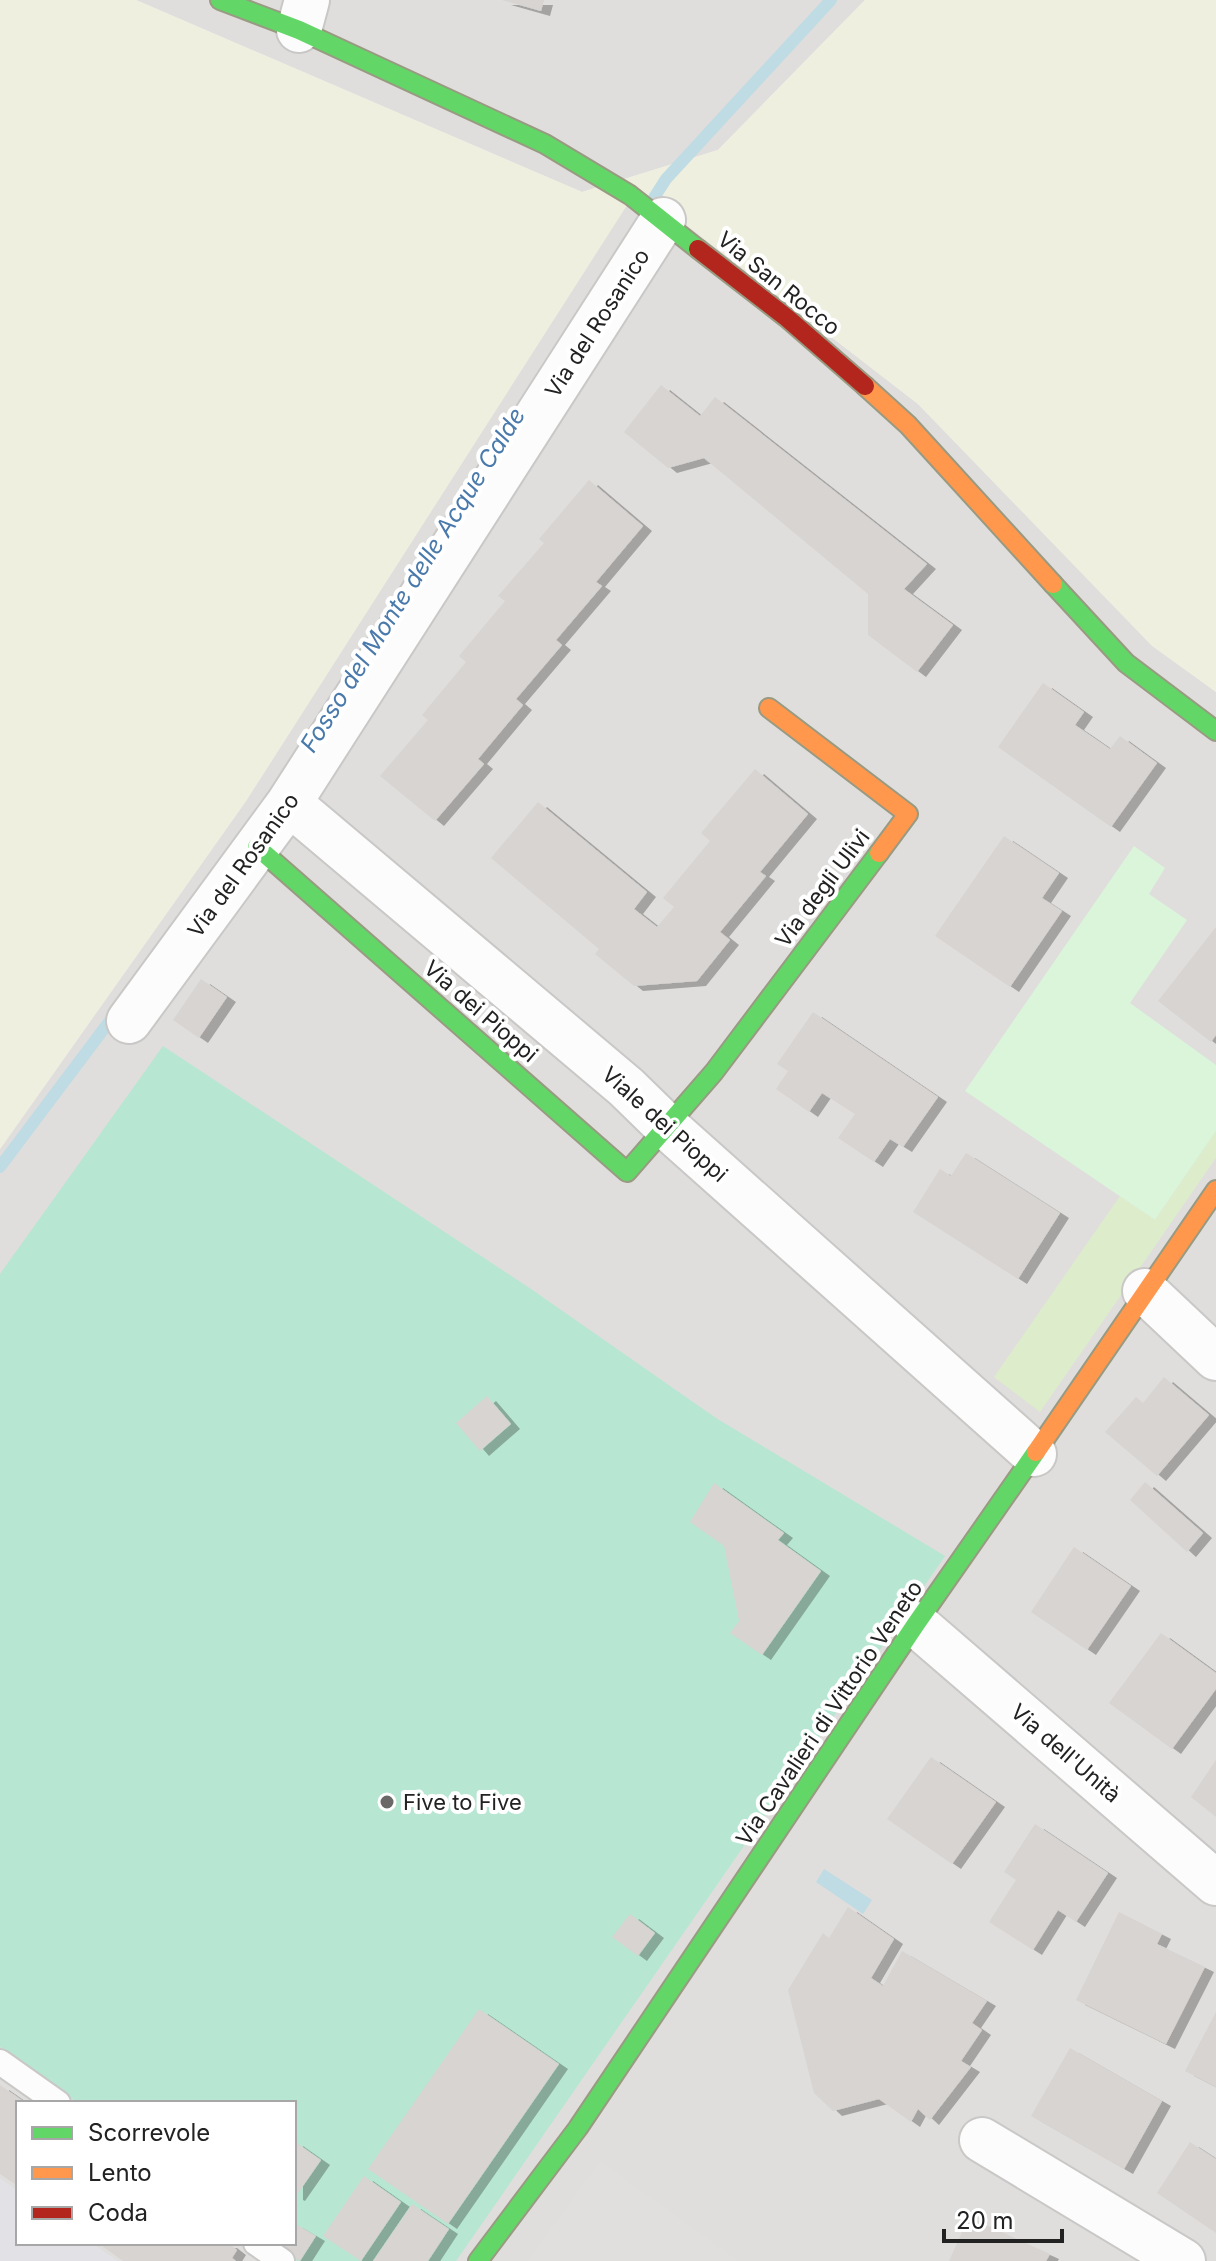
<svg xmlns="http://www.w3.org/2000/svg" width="1216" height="2261" font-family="Inter,sans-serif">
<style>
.residential{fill:#dfdedc;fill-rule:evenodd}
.farmland{fill:#efefdf}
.grass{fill:#ddeccb}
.park{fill:#daf5da}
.pitch{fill:#b7e6d2}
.parking{fill:#e0dfde}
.plaza{fill:#e2e1e5}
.water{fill:#bfdbe3}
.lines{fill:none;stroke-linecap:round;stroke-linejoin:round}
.stream{stroke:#bfdbe3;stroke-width:12}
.building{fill:#d7d4d2;filter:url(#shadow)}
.lane-casing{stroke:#c9c8c7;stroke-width:28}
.street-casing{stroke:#c9c8c7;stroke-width:48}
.fast-casing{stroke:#999a82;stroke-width:22}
.slow-casing{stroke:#999a82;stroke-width:22}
.jam-casing{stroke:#999a82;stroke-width:22}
.lane{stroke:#fdfcfc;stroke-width:24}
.street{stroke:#fdfcfc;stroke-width:44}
.fast{stroke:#63d668;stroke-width:18}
.slow{stroke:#ff974d;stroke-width:18}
.jam{stroke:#b3261e;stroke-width:18}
.poi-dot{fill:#6a6968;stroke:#fff;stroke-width:3}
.labels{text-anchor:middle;stroke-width:8;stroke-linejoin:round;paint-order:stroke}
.street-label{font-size:22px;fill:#222;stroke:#fff}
.poi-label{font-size:22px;fill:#222;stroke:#fff;text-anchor:start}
.water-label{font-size:24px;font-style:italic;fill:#4a7aab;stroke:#fff}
</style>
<defs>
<filter id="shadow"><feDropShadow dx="9" dy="5" stdDeviation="0" flood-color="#0004"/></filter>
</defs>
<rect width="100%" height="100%" fill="#f0eeeb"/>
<!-- residential -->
<path class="residential" d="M136,0H865L718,150L582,192Z
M638,187L918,404L1152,645L1216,692V2261H0V1149L246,801ZM18,2103H294V2243H18Z"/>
<!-- farmland -->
<path class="farmland" d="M0,0H136L582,192L718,150L865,0H1216V692L1152,646L918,404L638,188L246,801L0,1149Z"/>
<!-- grass -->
<path class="grass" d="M1216,1131V1158L1040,1412L994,1377L1120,1196L1155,1220Z"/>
<!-- park -->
<path class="park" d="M1134,846L1165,868L1149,894L1187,920L1130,1003L1216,1065V1131L1155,1220L965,1091Z"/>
<!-- pitch -->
<path class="pitch" d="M163,1046L531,1289L716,1418L945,1556L456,2261H297L272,2243H294V2103H78L0,2047V1274Z"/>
<!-- parking -->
<path class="parking" d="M600,2161L739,2261H527Z"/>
<!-- plaza -->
<path class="plaza" d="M0,2178L18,2191V2243H92L118,2261H0Z"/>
<!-- water -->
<path class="water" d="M824,1869L872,1900L863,1914L816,1882Z"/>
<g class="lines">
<!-- stream -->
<path class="stream" d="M650,204L666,179L831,0
M0,1167L118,1010"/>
</g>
<!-- building -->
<path class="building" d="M502,0H544L541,11Z
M661,385L700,416L715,397L927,564L904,589L953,625L917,672L868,635V594L704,458L668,468L624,432Z
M589,480L643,526L596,582L602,586L556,640L562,645L516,699L523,705L478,759L484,764L435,821L380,776L428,720L422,715L466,662L459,656L505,601L498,596L544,543L539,539Z
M1043,683L1084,712L1075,725L1110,749L1120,736L1157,763L1111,827L998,747Z
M755,769L808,814L760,872L766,876L720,932L730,940L697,981L634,986L595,954L599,949L491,858L538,802L647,892L634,909L657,927L674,907L663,898L710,841L701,833Z
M1004,836L1059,873L1042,898L1062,911L1010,987L935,936Z
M1216,927V1035L1211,1042L1158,1001Z
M201,979L227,997L199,1038L173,1020Z
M813,1012L938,1097L903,1147L890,1139L874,1162L838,1138L855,1114L822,1093L809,1112L776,1089L788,1071L777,1064Z
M966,1153L1060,1213L1018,1279L913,1212L940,1169L951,1176Z
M1164,1377L1209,1415L1157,1476L1105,1432L1136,1397L1143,1403Z
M487,1396L511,1424L480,1451L456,1423Z
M1145,1482L1203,1533L1187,1552L1130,1500Z
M714,1483L784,1533L778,1540L821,1571L762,1655L730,1633L739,1621L724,1546L690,1522Z
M1074,1547L1131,1586L1087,1650L1031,1612Z
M1161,1633L1216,1673V1689L1172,1749L1109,1703Z
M931,1757L996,1802L952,1864L887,1819Z
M1216,1760V1817L1191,1797Z
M1035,1824L1108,1873L1076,1922L1058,1910L1033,1950L989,1922L1016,1880L1004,1872Z
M848,1907L894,1939L871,1978L883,1986L902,1951L987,2001L972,2023L982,2030L961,2061L971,2067L930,2120L918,2109L911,2122L879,2099L833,2111L814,2093L788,1990L823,1933L829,1938Z
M1119,1912L1162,1934L1157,1944L1205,1967L1166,2044L1076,2000Z
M630,1914L655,1933L638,1956L612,1937Z
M479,2009L559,2064L448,2224L368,2169Z
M1216,2012V2087L1185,2071Z
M1070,2048L1162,2101L1124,2169L1031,2116Z
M0,2085L26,2103H18V2186L0,2174Z
M294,2141L321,2160L296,2196L294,2195Z
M1190,2142L1216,2159V2233L1157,2193Z
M364,2176L401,2202L361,2261L323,2236Z
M412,2204L449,2229L428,2261H373Z
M969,2217L1050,2254L1046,2261H949Z
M294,2223L316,2236L300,2261L268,2243H294Z
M98,2243H228L237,2250L232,2258L236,2261H123Z"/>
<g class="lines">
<defs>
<path id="lane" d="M0,2062L58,2103
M256,2243L282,2261"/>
<path id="street" d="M299,30L307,0
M289,803L626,1087L666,1126L1034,1454
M129,1021L289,803L663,220
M1145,1291L1216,1358
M916,1624L1216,1883
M982,2140L1183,2261"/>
<path id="fast" d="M220,0L299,30L545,144L630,195L698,249
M1053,584L1126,663L1216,731
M257,847L627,1172L714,1072L879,853
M478,2261L578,2128L916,1624L1036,1452"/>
<path id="slow" d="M865,386L908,425L1053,584
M769,708L908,814L879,853
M1036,1452L1216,1190"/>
<path id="jam" d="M698,249L787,318L865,386"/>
</defs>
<!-- lane casing -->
<use href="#lane" class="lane-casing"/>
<!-- street casing -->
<use href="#street" class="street-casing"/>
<!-- fast casing -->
<use href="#fast" class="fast-casing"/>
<!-- slow casing -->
<use href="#slow" class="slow-casing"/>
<!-- jam casing -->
<use href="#jam" class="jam-casing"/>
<!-- lane -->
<use href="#lane" class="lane"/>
<!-- street -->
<use href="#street" class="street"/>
<!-- fast -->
<use href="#fast" class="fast"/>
<!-- slow -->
<use href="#slow" class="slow"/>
<!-- jam -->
<use href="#jam" class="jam"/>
</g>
<!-- markers -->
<circle class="poi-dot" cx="387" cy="1802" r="8"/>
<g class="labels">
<!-- street labels -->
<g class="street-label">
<text transform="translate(779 283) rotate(39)" y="8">Via San Rocco</text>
<text transform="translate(597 323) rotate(-57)" y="8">Via del Rosanico</text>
<text transform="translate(243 865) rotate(-54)" y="8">Via del Rosanico</text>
<text transform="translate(822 888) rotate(-53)" y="8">Via degli Ulivi</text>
<text transform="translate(481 1011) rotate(41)" y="8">Via dei Pioppi</text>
<text transform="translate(665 1124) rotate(42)" y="8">Viale dei Pioppi</text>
<text transform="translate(829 1713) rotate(-56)" y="8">Via Cavalieri di Vittorio Veneto</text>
<text transform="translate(1066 1753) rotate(41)" y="8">Via dell'Unità</text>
</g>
<!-- poi labels -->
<g class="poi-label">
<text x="403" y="1810">Five to Five</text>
</g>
<!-- water labels -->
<g class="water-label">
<text transform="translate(413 580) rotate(-58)" y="8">Fosso del Monte delle Acque Calde</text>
</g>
</g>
<!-- legend -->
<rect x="16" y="2101" width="280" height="144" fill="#ffffff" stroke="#a7a7a7" stroke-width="2"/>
<rect x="32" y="2127" width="40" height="12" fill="#63d668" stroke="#a7a7a7" stroke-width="2"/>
<text x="88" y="2141" font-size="24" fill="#222222">Scorrevole</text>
<rect x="32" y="2167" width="40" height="12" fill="#ff974d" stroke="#a7a7a7" stroke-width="2"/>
<text x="88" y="2181" font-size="24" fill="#222222">Lento</text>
<rect x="32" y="2207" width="40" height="12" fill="#b3261e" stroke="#a7a7a7" stroke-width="2"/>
<text x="88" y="2221" font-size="24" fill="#222222">Coda</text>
<!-- scale -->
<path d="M944 2229v12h118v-12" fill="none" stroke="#222222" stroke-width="4"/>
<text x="956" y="2229" font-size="24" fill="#222222" stroke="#ffffff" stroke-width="6" paint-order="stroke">20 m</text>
</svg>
